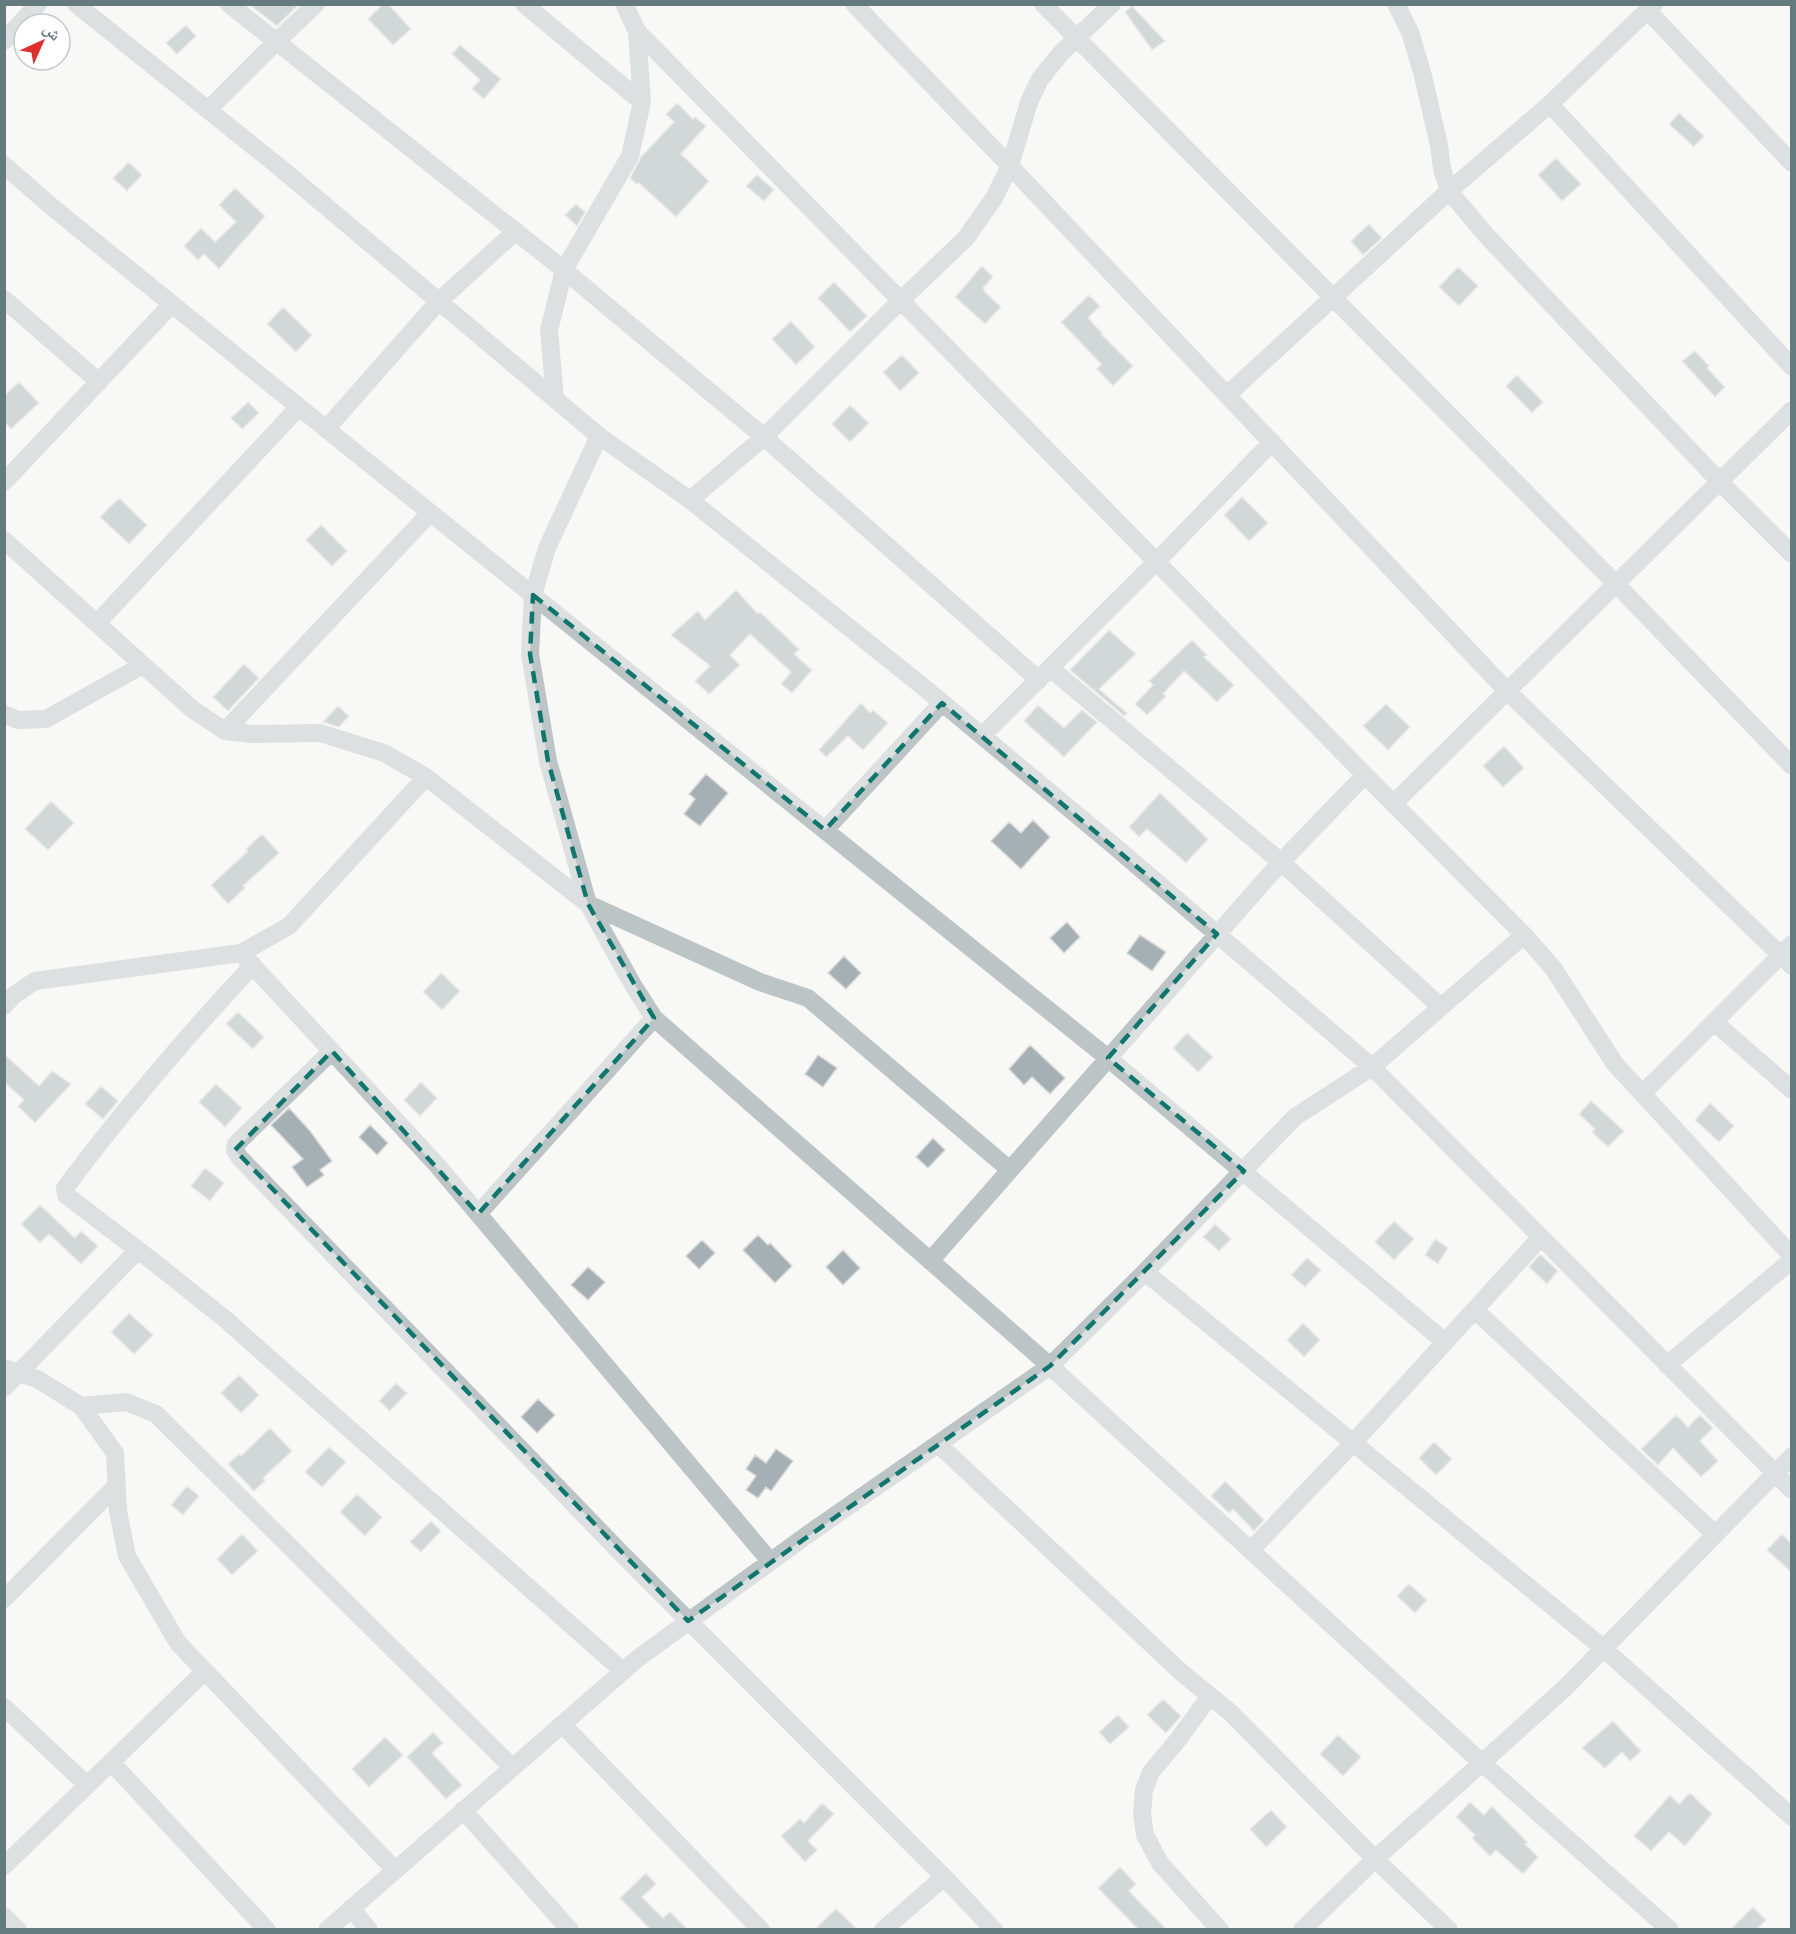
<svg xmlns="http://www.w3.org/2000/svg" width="1796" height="1934" font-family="Mulish,'Noto Naskh Arabic',sans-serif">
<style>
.building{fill:#a4b0b3;stroke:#dad9d8;stroke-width:1.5}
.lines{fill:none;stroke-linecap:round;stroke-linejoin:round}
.minor{stroke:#bdc4c5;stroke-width:18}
.marked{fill:none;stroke:#0f766e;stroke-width:4.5;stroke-dasharray:12 8;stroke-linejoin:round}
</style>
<rect width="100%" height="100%" fill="#f8f8f6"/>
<!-- building -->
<path class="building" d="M249,4H299L277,26Z
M383,4H388L411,29L393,45L368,19Z
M1132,6L1165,41L1152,50L1125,12Z
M186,25L196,36L177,54L166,43Z
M460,45L501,79L484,99L472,89L480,80L452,54Z
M677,103L693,119L695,117L706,126L681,154L709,181L676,217L639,183L637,184L630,178L641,157L674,122L666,114Z
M1679,113L1704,136L1694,147L1669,124Z
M1556,158L1581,184L1562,201L1538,175Z
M129,162L142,175L127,191L113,178Z
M757,175L774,190L764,201L746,186Z
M235,188L265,216L219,269L204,254L198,260L184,246L201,228L215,242L236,222L219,205Z
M576,204L585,212L577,226L565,215Z
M1369,224L1382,238L1363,255L1351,241Z
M982,266L993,277L983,288L985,290L984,291L1001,307L985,324L955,297Z
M1458,267L1478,286L1459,306L1439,287Z
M834,282L867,316L850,332L818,298Z
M1089,295L1100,306L1088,318L1102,333L1101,334L1133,366L1113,386L1097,369L1101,364L1061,322Z
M283,307L312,335L296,352L267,324Z
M791,321L815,347L796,365L772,339Z
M1695,351L1709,366L1707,368L1725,387L1715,397L1682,361Z
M902,355L919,373L900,391L883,372Z
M1517,375L1543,402L1532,413L1506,386Z
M19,382L39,403L11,429L4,422V396Z
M248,402L259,413L242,429L231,418Z
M850,405L869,423L850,442L832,424Z
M1242,497L1268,523L1249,541L1224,515Z
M119,498L147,525L129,544L100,517Z
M321,525L347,551L332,566L306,540Z
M736,590L758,614L760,612L799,649L794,654L812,670L792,693L781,684L791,672L750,634L730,655L740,665L709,694L695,681L710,666L671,635L698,611L705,620Z
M1109,630L1136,654L1099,689L1127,713L1124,716L1070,670Z
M1192,640L1207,655L1204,657L1234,685L1217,702L1184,671L1163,694L1166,696L1147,715L1135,704L1153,685L1149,681Z
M244,664L259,678L228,711L213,697Z
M861,703L870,713L873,710L888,723L863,750L848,736L826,757L819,750Z
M1386,704L1410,727L1388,750L1363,726Z
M1038,705L1064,728L1082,710L1097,722L1064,757L1024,721Z
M338,706L349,716L339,727L323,722Z
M1504,746L1524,768L1503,787L1483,766Z
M706,774L728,793L700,826L684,814L695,799L689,794Z
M1160,793L1208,839L1186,863L1147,829L1139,837L1129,827Z
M51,801L74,823L48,850L25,829Z
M1033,820L1050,837L1021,869L991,841L1009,822L1021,833Z
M262,834L279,853L243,886L245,888L228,904L211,885L248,851L246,849Z
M1067,922L1080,937L1064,953L1050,938Z
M1140,935L1166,952L1152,971L1127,953Z
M844,956L861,973L846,989L828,973Z
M441,973L460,991L442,1010L423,992Z
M238,1012L264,1037L253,1049L226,1024Z
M1187,1033L1213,1057L1198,1072L1173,1048Z
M1030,1045L1065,1078L1050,1094L1032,1077L1024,1085L1009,1069Z
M4,1054L39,1086L52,1071L71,1084L35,1123L18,1106L24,1100L4,1082Z
M818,1055L837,1068L823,1087L805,1074Z
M421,1082L437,1098L420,1116L404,1100Z
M216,1084L242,1108L225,1127L199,1102Z
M101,1086L118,1101L103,1119L85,1104Z
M1591,1101L1624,1131L1608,1147L1592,1132L1595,1129L1579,1114Z
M1710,1103L1734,1126L1719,1142L1695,1120Z
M289,1108L310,1131L332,1161L320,1170L324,1175L307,1187L292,1167L303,1159L271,1125Z
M370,1125L388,1143L377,1155L359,1137Z
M933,1138L945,1150L928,1168L916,1157Z
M205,1168L224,1183L210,1201L191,1186Z
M40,1205L75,1238L81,1231L98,1246L81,1264L49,1234L40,1243L21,1224Z
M1394,1221L1414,1239L1394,1260L1375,1242Z
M1215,1224L1231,1239L1219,1251L1203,1237Z
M758,1235L768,1245L770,1243L792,1266L775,1283L743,1250Z
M1435,1239L1448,1248L1438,1264L1425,1255Z
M702,1240L715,1253L699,1269L686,1256Z
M843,1250L860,1268L843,1285L826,1267Z
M1540,1254L1558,1271L1547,1284L1529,1267Z
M1307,1258L1321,1270L1305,1287L1291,1275Z
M588,1267L605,1282L588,1300L571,1285Z
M129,1313L153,1335L134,1354L111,1332Z
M1303,1323L1320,1340L1304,1357L1287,1340Z
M239,1375L259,1395L241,1413L221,1393Z
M396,1383L407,1393L390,1411L379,1401Z
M538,1399L555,1415L537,1433L521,1417Z
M1676,1415L1688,1427L1700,1415L1713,1428L1700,1441L1718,1461L1701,1477L1673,1448L1658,1465L1641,1449Z
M270,1428L292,1451L263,1478L265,1481L254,1491L228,1464L239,1454L241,1456Z
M1434,1442L1452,1459L1436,1475L1419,1458Z
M329,1447L346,1462L322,1487L305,1472Z
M776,1449L793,1461L771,1491L766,1487L758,1498L746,1490L756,1476L746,1469L755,1455L766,1463Z
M1225,1481L1264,1520L1254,1531L1233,1509L1229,1513L1211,1496Z
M187,1486L199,1496L183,1515L171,1505Z
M357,1494L382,1517L365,1536L340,1512Z
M431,1521L441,1531L421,1552L410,1542Z
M242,1534L258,1551L232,1575L217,1559Z
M1782,1534L1791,1543V1572L1767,1550Z
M1409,1584L1427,1600L1415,1613L1397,1596Z
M1163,1699L1181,1716L1166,1733L1147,1715Z
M1118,1715L1129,1727L1110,1744L1099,1732Z
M1613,1721L1641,1751L1630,1761L1622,1752L1605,1768L1582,1748Z
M433,1732L443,1743L432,1753L462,1785L446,1799L407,1757Z
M1338,1735L1361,1757L1343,1776L1320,1754Z
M385,1737L403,1755L369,1787L352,1769Z
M1690,1793L1712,1814L1685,1846L1669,1832L1651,1851L1634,1836L1670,1795L1679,1804Z
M1470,1802L1484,1815L1492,1806L1527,1842L1525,1844L1538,1857L1523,1874L1496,1850L1490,1856L1472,1838L1475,1835L1456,1817Z
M822,1803L834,1814L808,1841L817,1850L805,1862L781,1836L800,1819L804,1823Z
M1271,1810L1287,1827L1266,1847L1250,1829Z
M1120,1867L1136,1884L1129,1891L1166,1929H1138L1098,1888Z
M646,1873L656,1884L642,1897L663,1918L670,1912L687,1929H650L620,1898Z
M1753,1907L1766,1920L1757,1929H1731Z
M836,1909L857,1929H815Z"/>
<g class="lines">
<!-- minor -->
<path class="minor" d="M76,4L278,166L599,436L690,500L764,437L900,301L966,238L994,198L1010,166L1029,102L1040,79L1061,53L1112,4
M229,4L564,270L764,437L1039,680
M524,4L642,102
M624,4L637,31L1365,775L1524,935L1553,968L1615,1064L1792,1256
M854,4L1010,166L1508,692L1792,966
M1043,4L1617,585L1792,766
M1396,4L1410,32L1422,72L1439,145L1442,169L1449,191L1486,235L1720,482L1792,554
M1648,11L1792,163
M4,41L38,4
M1550,104L1792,367
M208,110L275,43L316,4
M4,165L52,207L299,407L1108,1058L1445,1342
M4,299L99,382
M1227,395L1449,191L1550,104L1654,4
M555,399L549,330L564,270L630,156L642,102L637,31
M326,429L439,301L516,231
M599,436L547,548L533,595L530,654L548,761L588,904L633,985L654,1018L1050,1366L1482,1763L1670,1930
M4,482L172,304
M690,500L921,685L1112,844L1372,1067L1792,1490
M4,540L192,709L225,731L253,734L320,733L384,753L426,777L588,904L760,982L808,998L1010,1170
M97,623L299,407
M1050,668L1281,862L1441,1007
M4,714L18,720L46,719L143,665
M225,731L430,513
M982,736L1156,562L1272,442
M1393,804L1792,410
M825,830L942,703
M241,953L437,1165L770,1561
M253,965C186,1037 124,1109 65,1188L66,1195L160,1267L225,1319L623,1671
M4,1006L14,995L35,981L241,953L289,926L426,777
M1714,1022L1792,1090
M332,1051L236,1144L235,1150L239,1157L620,1552L944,1877L994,1930
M1642,1094L1792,944
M478,1214L654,1018
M930,1261L1281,862L1365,775
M1145,1272L1603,1648L1792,1817
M1475,1310L1715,1534
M1667,1365L1792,1260
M4,1368L37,1379L81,1406L115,1453L118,1511L127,1556L178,1643L395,1870
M4,1388L138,1250
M81,1406L126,1402L156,1414L512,1767
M938,1444L1182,1673L1231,1713L1375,1859L1449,1930
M1251,1550L1353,1443L1540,1238
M4,1599L116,1486
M1210,1696L1177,1741L1151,1772L1144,1790L1142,1814L1145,1835L1160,1863L1220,1930
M4,1707L87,1785
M562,1724L761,1930
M111,1762L267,1930
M463,1810L570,1930
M4,1866L205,1671
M351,1908L369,1930
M4,1916L18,1930
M327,1930L637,1659L807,1535L1050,1366L1145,1272L1295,1117L1372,1067L1524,935
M883,1930L944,1877
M1302,1930L1375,1859L1565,1688L1792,1456"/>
</g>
<!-- marked area -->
<path d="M0 0H1796V1934H0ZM533,595L825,830L942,703L1217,934L1108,1058L1244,1171L1050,1366L688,1621L235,1150L332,1051L478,1214L654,1018L588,904L548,761L530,654Z" fill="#f8f8f6" fill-opacity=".55" fill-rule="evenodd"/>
<path class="marked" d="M533,595L825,830L942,703L1217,934L1108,1058L1244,1171L1050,1366L688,1621L235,1150L332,1051L478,1214L654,1018L588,904L548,761L530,654Z"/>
<!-- border -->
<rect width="1796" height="1934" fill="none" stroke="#647a7f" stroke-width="12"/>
<!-- north arrow -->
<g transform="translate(42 42) rotate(45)"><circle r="28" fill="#ffffff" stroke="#c1cacc" stroke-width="1.5"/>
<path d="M0-4.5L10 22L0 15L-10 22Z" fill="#dd3131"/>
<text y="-9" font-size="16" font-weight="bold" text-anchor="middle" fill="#647a7f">ش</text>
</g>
</svg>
